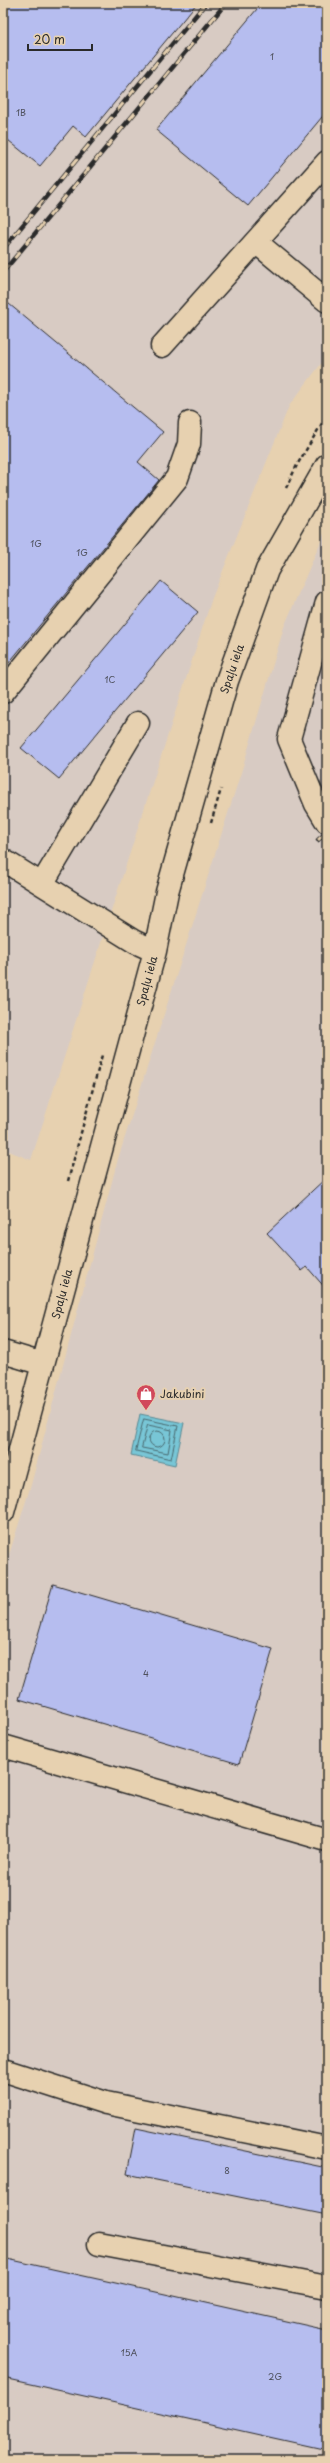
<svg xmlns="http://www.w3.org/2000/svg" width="330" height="2463" font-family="'Playpen Sans',sans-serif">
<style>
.built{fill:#d8cbc3}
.water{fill:#78c6d6;stroke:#598892}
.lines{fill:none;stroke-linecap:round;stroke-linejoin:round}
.shore{stroke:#4a696f;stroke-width:1}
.building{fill:#b6bdef;stroke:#2b2b2b}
.minor-casing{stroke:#2b2b2b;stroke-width:25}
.path{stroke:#2b2b2b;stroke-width:2.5;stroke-dasharray:4 3;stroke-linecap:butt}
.minor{stroke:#e7d1b0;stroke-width:22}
.rail-casing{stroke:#2b2b2b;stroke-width:4.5}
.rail{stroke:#e7d1b0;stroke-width:3;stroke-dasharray:9;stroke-linecap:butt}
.labels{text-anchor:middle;stroke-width:4;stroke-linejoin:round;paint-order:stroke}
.number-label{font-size:9px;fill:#4e505c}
.street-label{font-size:11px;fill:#2b2b2b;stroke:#e7d1b0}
.poi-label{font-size:11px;fill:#2b2b2b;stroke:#e7d1b0;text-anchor:start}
</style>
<rect width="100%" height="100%" fill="#e7d1b0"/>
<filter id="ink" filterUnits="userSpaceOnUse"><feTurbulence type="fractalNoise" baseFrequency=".025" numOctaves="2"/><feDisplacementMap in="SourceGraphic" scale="8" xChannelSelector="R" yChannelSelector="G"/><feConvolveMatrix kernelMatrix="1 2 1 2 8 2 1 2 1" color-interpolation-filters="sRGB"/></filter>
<g filter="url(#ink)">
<!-- built -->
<path class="built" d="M3,3H327V356L289,406L212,598L31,1160L9,1151L3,1172Z
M327,527V2460H3V1574L31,1485L118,1159L244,763L284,627Z"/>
<!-- water -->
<path class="water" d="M140,1414L184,1423L175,1465L131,1455Z"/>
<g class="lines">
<!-- shore -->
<path class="shore" d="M144,1419L178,1426L171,1459L136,1451Z
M148,1425L172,1430L168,1453L142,1448Z
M149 1439a8 8 0 1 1 16 0a8 8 0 1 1-16 0Z"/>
</g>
<!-- building -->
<path class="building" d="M3,3H197L86,137L73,126L40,166L3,136Z
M262,3H327V111L248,206L156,130Z
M3,299L163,432L138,462L159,480L3,670Z
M161,581L198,612L59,779L21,748Z
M327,1177V1290L307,1267L302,1271L267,1233Z
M53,1584L273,1649L239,1764L19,1699Z
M136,2128L327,2168V2215L127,2174Z
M3,2258L327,2330V2430L323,2449L3,2378Z"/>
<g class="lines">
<defs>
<path id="minor" d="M256,242L327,301
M162,346L327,162
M327,602L289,739L316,804L327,822
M3,692L177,478L189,444L190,423
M3,860L135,942L155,951
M42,884L138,723
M3,1352L43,1364
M3,1512L155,951L167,892L227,681L267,570L327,465
M3,1746L327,1840
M3,2070L106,2103L327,2148
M99,2244L327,2287"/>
</defs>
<!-- minor casing -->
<use href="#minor" class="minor-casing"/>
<!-- path -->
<path class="path" d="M286,488L297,465L327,415
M211,823L221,789
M68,1181L102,1055"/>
<!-- minor -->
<use href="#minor" class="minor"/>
<defs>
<path id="rail" d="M3,249L206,3
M3,272L226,3
M318,840L327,832"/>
</defs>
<!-- rail casing -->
<use href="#rail" class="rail-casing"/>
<!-- rail -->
<use href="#rail" class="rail"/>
</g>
</g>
<!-- icons -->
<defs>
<symbol id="shop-pin" viewBox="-11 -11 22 30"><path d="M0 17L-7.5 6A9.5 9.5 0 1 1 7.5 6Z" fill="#d1495b" stroke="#e7d1b0"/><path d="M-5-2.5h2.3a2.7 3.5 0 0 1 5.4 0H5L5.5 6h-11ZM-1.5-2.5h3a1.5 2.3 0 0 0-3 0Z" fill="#fff"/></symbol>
</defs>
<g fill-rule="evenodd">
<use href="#shop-pin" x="135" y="1383" width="22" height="30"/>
</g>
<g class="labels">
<!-- number labels -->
<g class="number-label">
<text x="272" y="60">1</text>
<text x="21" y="116">1B</text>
<text x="36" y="547">1G</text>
<text x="82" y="556">1G</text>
<text x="110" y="683">1C</text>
<text x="146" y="1677">4</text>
<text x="227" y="2174">8</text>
<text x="129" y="2356">15A</text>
<text x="275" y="2380">2G</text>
</g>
<!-- street labels -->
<g class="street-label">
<text transform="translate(232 669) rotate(-71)" y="4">Spaļu iela</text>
<text transform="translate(147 981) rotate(-75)" y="4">Spaļu iela</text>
<text transform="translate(62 1294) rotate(-75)" y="4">Spaļu iela</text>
</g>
<!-- poi labels -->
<g class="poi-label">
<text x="160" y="1398">Jakubini</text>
</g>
</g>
<!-- margin -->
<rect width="330" height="2463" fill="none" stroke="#e7d1b0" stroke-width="16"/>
<rect x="8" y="8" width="314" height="2447" fill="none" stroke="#2b2b2b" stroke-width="1.5" filter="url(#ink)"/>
<!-- scale -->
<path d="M28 44v6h64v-6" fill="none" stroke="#2b2b2b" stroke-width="2"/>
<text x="34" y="44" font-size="12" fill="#2b2b2b" stroke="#e7d1b0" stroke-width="3" paint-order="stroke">20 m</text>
</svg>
